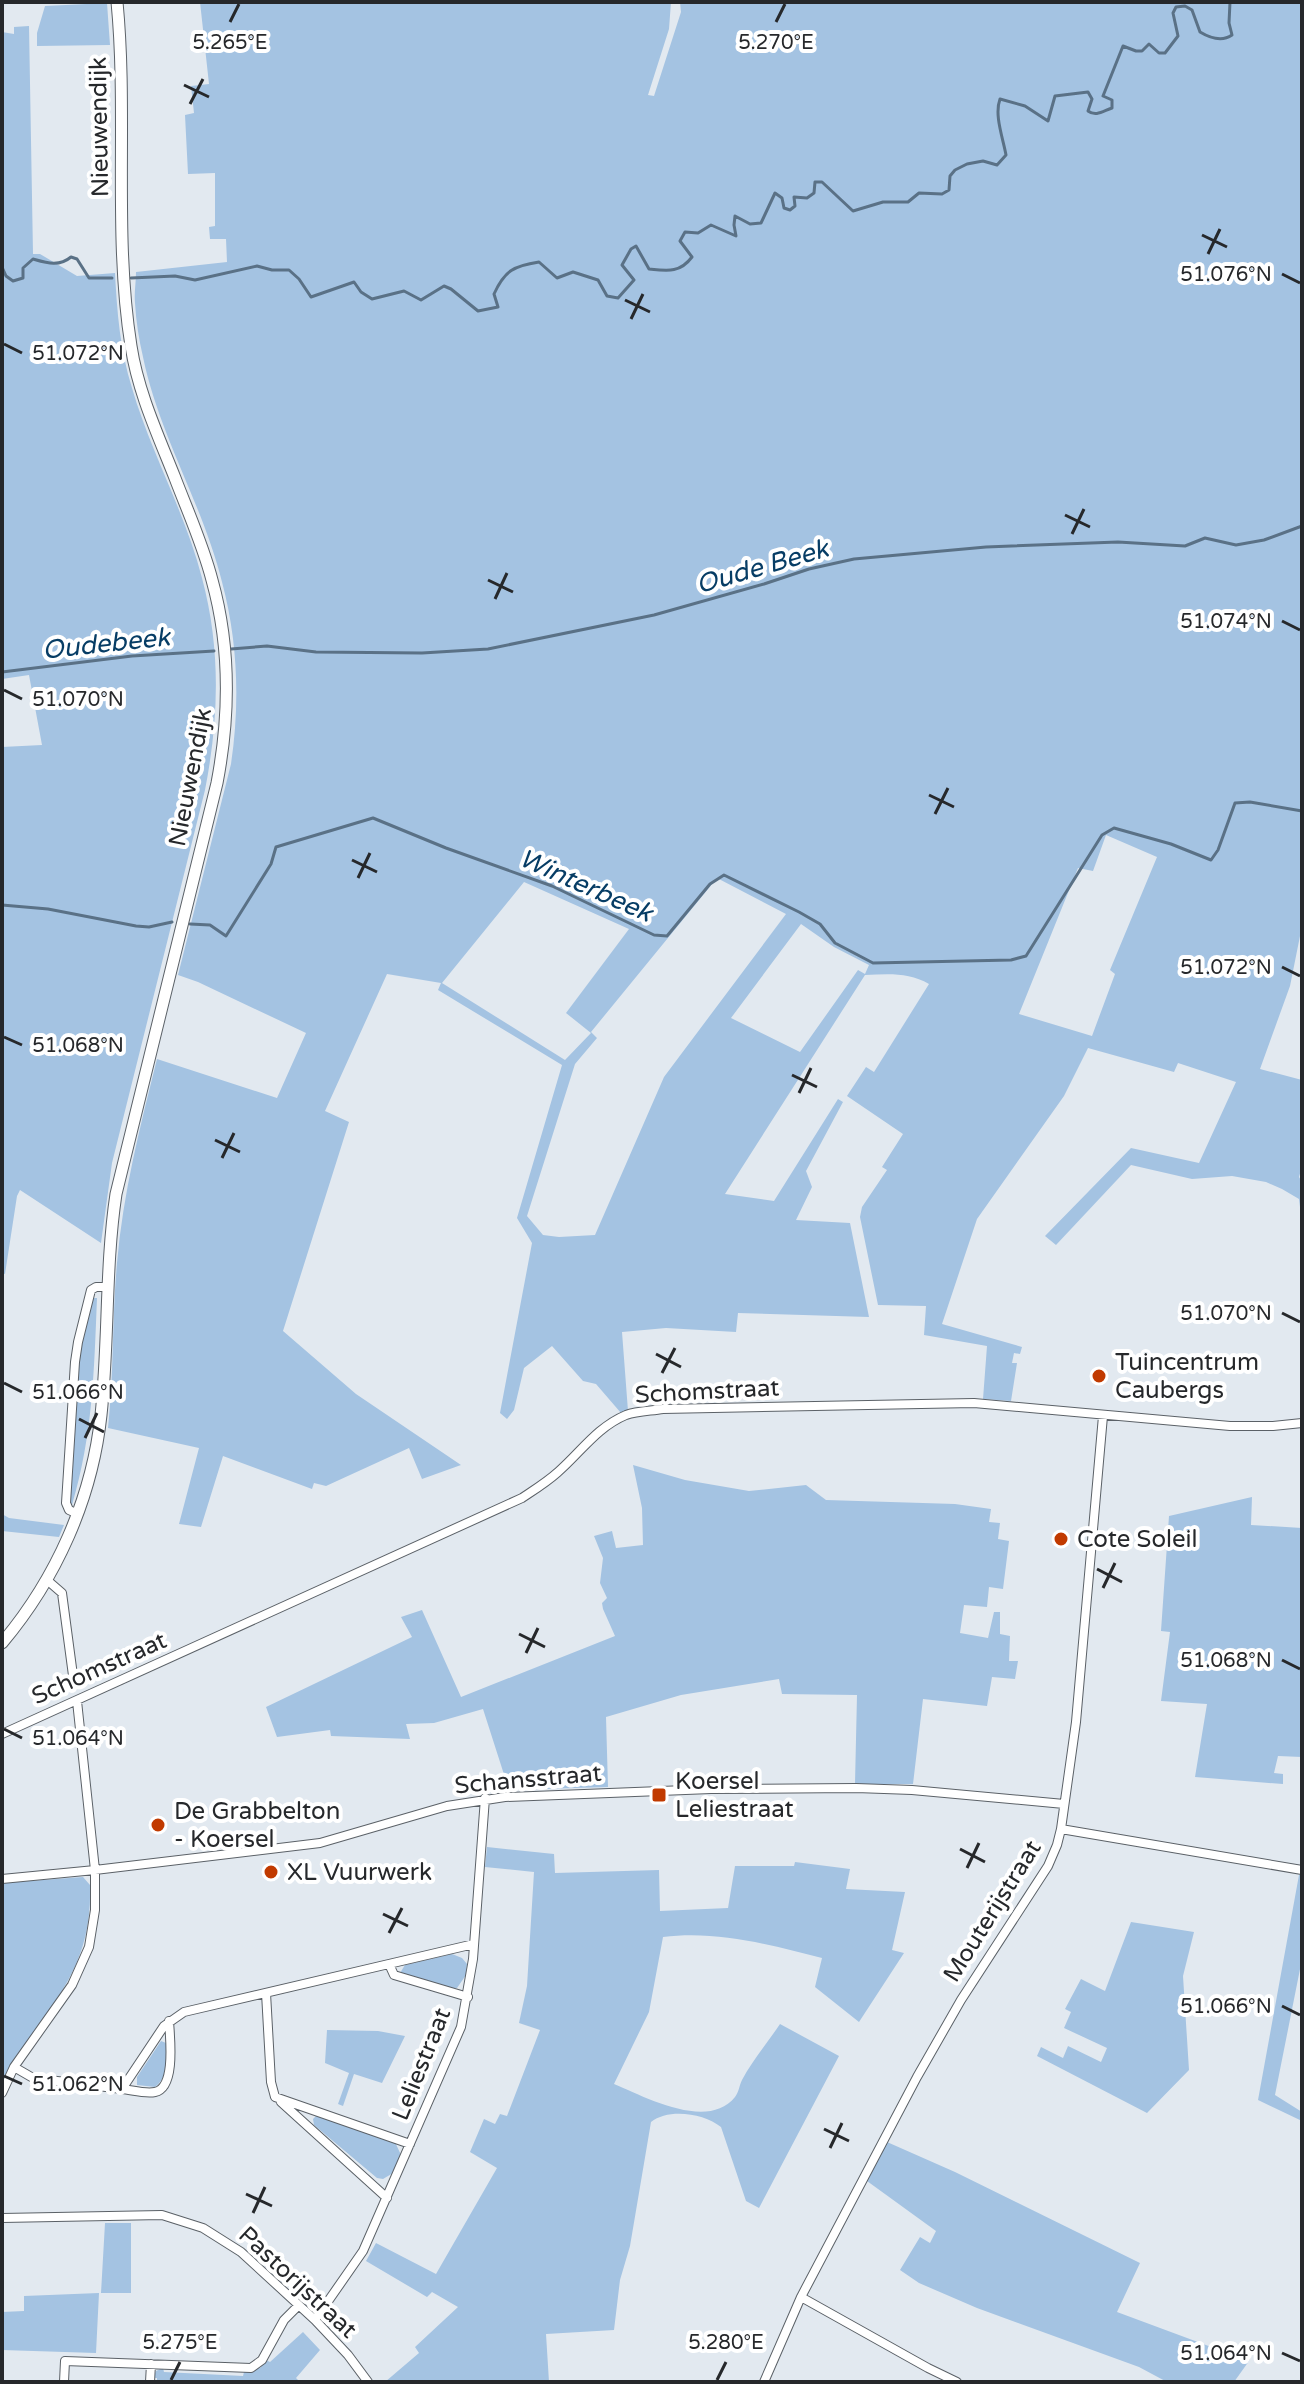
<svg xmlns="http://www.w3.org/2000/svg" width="1304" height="2384" font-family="'Varela Round',sans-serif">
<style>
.green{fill:#a4c3e2;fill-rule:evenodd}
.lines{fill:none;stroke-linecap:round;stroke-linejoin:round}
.stream{stroke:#5a7186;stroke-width:3}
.street-casing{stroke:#5b6167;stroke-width:10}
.secondary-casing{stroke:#5b6167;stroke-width:13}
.street{stroke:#fff;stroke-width:8}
.secondary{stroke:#fff;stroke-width:11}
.ticks{fill:none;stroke:#26282b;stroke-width:3}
.poi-dot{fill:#c13a00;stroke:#fff;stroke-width:3}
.labels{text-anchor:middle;stroke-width:8;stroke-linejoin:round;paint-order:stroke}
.street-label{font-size:24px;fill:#26282b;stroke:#fff}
.poi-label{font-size:24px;fill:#26282b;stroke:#fff;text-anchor:start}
.water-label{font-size:26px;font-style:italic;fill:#073d65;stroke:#fff}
.ticks-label{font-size:20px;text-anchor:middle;fill:#26282b;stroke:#fff;stroke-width:8;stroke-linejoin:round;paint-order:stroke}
</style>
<rect width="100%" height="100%" fill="#e2e9f0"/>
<!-- green -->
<path class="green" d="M200,2H671L669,29L648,95L654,96L681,12L680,2H1302V926L1290,986L1260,1069L1302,1080V1167L1299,1177L1302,1182V1223L1299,1199L1282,1189L1266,1182L1232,1176L1192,1179L1131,1165L1056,1245L1045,1236L1131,1148L1199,1163L1236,1082L1178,1063L1174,1072L1088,1048L1064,1096L977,1219L942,1324L1022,1347L1020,1354L1014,1353L1012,1363H1017L1011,1401L983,1399L987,1346L924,1335L926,1306L878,1305L860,1217L862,1207L887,1170L882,1167L903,1134L847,1096L866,1067L874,1072L929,984C909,972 888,974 865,975L725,1194L774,1201L838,1099L843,1102L806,1171L812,1187L796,1220L850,1223L869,1317L738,1313L736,1332L666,1328L622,1332L628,1411L621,1413L596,1384L583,1381L552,1346L524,1368L514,1410L507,1419L500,1413L532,1243L517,1218L562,1065L438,990L441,983L387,974L325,1111L349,1122L283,1331L356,1394L461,1465L422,1479L409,1448L326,1486L314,1483L312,1489L223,1456L201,1527L179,1524L199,1448L108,1428C114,1373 112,1318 117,1263C123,1193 140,1127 157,1059L277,1098L306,1033L198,982L178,975L231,764C240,703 238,642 222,582C203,505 159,435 143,357C139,340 136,321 135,303C134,293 136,283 136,272L227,262L226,239H210L209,227L215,226V173L188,174L185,115L194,113L191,86L209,84ZM1106,835L1157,857L1110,970L1115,974L1092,1036L1019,1014L1078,868L1093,871ZM717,878L786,914L664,1077L595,1235L559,1237L543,1235L527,1216L575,1064L597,1038L591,1032ZM524,882L629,929L566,1013L591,1033L565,1060L442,983ZM801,924L834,947L869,965L865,974L858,970L800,1052L731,1018Z
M107,3L110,45L37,46V33L45,6Z
M29,26L33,254H40L77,276L115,273C117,312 120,350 132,388C151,453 185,512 202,578C221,649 219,718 205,790L112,1163L101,1243L20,1190L17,1196L5,1274L2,1273V747L42,745L29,675L2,679V32L14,34V27Z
M93,1298H97C94,1371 93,1434 72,1505L69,1501L79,1351L91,1300Z
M633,1465L685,1480L749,1491L806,1485L826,1500L955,1504L991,1509L989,1522L1000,1523L998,1539L1009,1541L1003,1589L989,1587L987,1607L964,1605L960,1633L988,1638L994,1612H1000V1634L1010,1636L1009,1661H1018L1015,1679L992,1677L987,1706L923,1699L913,1784H855L857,1695L782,1694L779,1679L681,1695L606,1717L608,1787L509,1790L483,1709L434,1723L406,1724L410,1739L331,1736L330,1730L277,1737L266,1707L412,1637L401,1617L422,1610L461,1697L615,1636L603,1609L602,1603L607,1598L600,1583L603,1558L594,1536L612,1531L616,1548L643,1545L642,1508Z
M1252,1497L1251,1525L1302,1528V1757L1278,1756L1274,1773L1283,1774V1784L1195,1777L1207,1704L1161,1701L1170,1632L1161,1631L1169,1516Z
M2,1514L9,1518L64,1525L59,1537L2,1531Z
M487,1847L554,1854L555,1873L659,1870L660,1911L728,1908L735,1866H794L795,1862L850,1869L846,1889L905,1892L892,1950L904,1953L859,2022L815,1987L822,1958C771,1945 717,1930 663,1937L649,2012L614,2084C645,2097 708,2131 735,2097C739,2092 739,2086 742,2080C752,2061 768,2042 780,2024L839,2056L759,2208L746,2201L721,2127C704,2113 668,2108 651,2122L630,2246L620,2280L614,2330L546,2334L549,2382H385L419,2353L415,2347L458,2307L432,2292L427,2297L366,2261L376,2243L436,2274L497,2168L470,2152L484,2119L495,2124L500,2114L507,2116L540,2030L519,2023L527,1986L534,1872L485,1867Z
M1299,1875H1302V1959L1275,2095L1302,2112V2121L1258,2100Z
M83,1877L90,1885C93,1976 43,2009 2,2081V1883Z
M1131,1922L1194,1932L1183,1976L1189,2070L1147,2113L1037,2056L1041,2047L1063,2058L1068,2046L1101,2062L1107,2048L1064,2028L1071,2012L1065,2009L1081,1979L1105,1991Z
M452,1954L462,1958L467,1964L466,1975L457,1988H452L400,1973L405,1965Z
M327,2030L378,2031L405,2036L382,2083L354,2074L343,2106L338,2104L349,2073L325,2063Z
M161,2041L166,2043C169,2059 168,2077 155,2087L137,2085V2077Z
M316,2116H321L395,2142L401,2155L393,2173L383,2179L377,2178L314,2125L313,2119Z
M887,2142L955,2172L1140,2263L1117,2312L1249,2361L1234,2382H1167L1139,2367L977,2308L919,2283L900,2270L920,2237L930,2243L936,2231L867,2181Z
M105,2223H131V2293H101Z
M99,2293L96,2353L2,2350V2312L24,2311V2296Z
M303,2332L320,2350L296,2378L300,2382H157V2378H153L156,2371L163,2368L164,2372L243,2376L244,2372L260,2368L266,2360L270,2362Z"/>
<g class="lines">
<!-- stream -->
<path class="stream" d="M2,267L6,276L13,281L23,278V268L33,259C47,263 59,267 71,257L77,259L89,278H112
M131,278L175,276L195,280L257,266L272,270H289L299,279L311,297L354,282L361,292L372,299L404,291L421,300L444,286L451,289L478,311L498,307L494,294C505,270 514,266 539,262L557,278L573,272L598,280L607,296L618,298L634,280L622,265L631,249L636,246L649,269C668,271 680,273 692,257L680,241L685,232L698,233L711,225L736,236L734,225L735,216L750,224L761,223L775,193L782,198L784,208L790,210L795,206L794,197L807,198L814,193L815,182H822L853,211L883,202H908L919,193L942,194L949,190L950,176L955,170L967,164L983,161L997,165L1006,155C1003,138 994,115 1000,99L1025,106L1048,121L1055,96L1088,92L1092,99L1088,111C1096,117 1103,111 1112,108V100L1103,96L1123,46L1136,51H1142L1149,44L1159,53H1165L1178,36L1173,13L1176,7L1185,6L1192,10L1200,32C1210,38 1222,42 1232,35L1229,23L1230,2
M231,649L267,646L316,652L422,653L488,649L654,615L764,584L809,569L854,559L986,547L1118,542L1185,546L1205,538L1236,545L1264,540L1302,526
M2,672L132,656L214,651
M2,905L48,909L136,926L149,927L172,922
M190,924L210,925L226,936L271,864L276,847L373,818L446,848L552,886L654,935L667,936L710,884L724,875L799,912L820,924L835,943L873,963L1011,960L1026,956L1102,835L1114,828L1171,844L1211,860L1218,850L1235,803L1250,802L1302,811"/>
<defs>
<path id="street" d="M78,1514L69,1510L66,1503L75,1362L78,1342L91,1290L96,1287H106
M47,1580L62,1593L74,1683
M2,1734L522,1498C534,1490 547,1482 558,1472C580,1453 597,1427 626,1415C637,1411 651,1411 663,1409L974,1403L1230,1426H1273L1302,1423
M1061,1829L1302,1870
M2,1879L95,1870L320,1843L447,1806L505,1797L711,1789L856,1788L912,1790L1064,1804
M389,1964L394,1975L468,1997
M266,1993L271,2082L275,2097L410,2144
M14,2067L33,2078L122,2089L164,2026L184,2012L474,1944
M122,2089C132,2090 145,2094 155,2092C176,2088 170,2038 169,2021
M2,2093L14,2067L72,1985L89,1947L95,1910V1870L77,1701
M281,2102L387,2198
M2,2218L162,2215L203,2228L241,2252L315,2320L348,2355L368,2382
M801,2297L928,2368L957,2382
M315,2320L363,2251L461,2027L473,1959L485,1798
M64,2382L65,2361L251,2368L262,2360L284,2320L298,2306
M150,2382L151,2364
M764,2382L801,2297L917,2077L961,2000L1048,1866L1057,1845L1061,1829L1076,1722L1103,1416"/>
<path id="secondary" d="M2,1643C56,1579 92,1499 101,1415C109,1341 105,1267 116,1194L217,783C230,715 231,648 212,580C203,545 188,512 175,478C158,435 138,392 131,346C113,233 128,116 117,2"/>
</defs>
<!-- street casing -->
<use href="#street" class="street-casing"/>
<!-- secondary casing -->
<use href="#secondary" class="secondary-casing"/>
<!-- street -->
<use href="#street" class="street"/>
<!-- secondary -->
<use href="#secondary" class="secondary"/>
</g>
<!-- ticks -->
<path class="ticks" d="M230,22L239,4M776,22L785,4M184,85L209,97M190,104L203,79M1202,235L1227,247M1208,254L1220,229M1282,274L1300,283M625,300L650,312M631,319L643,294M4,344L22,353M1065,515L1090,527M1072,534L1084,509M488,580L513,592M495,599L507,573M1282,621L1300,630M4,690L22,699M929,795L954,807M935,814L948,788M352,860L377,872M358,878L370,853M1282,967L1300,976M4,1037L22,1045M792,1075L817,1087M799,1093L811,1068M215,1140L240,1152M222,1158L234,1133M1282,1313L1300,1322M656,1354L681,1367M662,1373L675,1348M4,1383L22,1392M79,1419L104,1432M85,1438L97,1413M1097,1569L1122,1582M1103,1588L1115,1563M519,1634L545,1647M526,1653L538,1628M1282,1660L1300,1669M4,1729L22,1738M960,1849L985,1862M967,1868L979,1843M383,1914L408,1926M389,1933L402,1908M1282,2006L1300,2015M4,2076L22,2084M824,2129L849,2141M830,2148L842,2123M246,2194L272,2206M253,2213L265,2187M1282,2353L1300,2361M171,2380L180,2362M717,2380L726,2362"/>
<!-- markers -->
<g class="poi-dot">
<circle cx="1099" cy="1376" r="8"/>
<circle cx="1061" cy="1539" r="8"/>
<rect x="651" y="1787" width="16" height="16" rx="4"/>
<circle cx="158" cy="1825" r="8"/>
<circle cx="271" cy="1872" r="8"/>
</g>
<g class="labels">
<!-- street labels -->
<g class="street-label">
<text transform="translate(99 127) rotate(-91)" y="8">Nieuwendijk</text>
<text transform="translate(190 777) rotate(-79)" y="8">Nieuwendijk</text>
<text transform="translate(707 1391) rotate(-3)" y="8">Schomstraat</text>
<text transform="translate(99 1668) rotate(-24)" y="8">Schomstraat</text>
<text transform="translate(528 1779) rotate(-5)" y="8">Schansstraat</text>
<text transform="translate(992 1911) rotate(-58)" y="8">Mouterijstraat</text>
<text transform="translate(421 2064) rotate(-68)" y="8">Leliestraat</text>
<text transform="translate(298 2282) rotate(43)" y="8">Pastorijstraat</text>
</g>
<!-- poi labels -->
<g class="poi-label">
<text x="1115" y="1370">Tuincentrum<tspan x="1115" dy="28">Caubergs</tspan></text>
<text x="1077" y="1547">Cote Soleil</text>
<text x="675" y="1789">Koersel<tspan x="675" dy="28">Leliestraat</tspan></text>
<text x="174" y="1819">De Grabbelton<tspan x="174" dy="28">- Koersel</tspan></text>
<text x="287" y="1880">XL Vuurwerk</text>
</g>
<!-- water labels -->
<g class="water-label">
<text transform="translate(762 566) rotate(-16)" y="9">Oude Beek</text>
<text transform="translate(106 643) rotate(-6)" y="9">Oudebeek</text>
<text transform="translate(586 885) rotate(24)" y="9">Winterbeek</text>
</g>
</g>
<g class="ticks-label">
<text x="230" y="49">5.265°E</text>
<text x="776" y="49">5.270°E</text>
<text x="1226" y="281">51.076°N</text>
<text x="78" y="360">51.072°N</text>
<text x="1226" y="628">51.074°N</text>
<text x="78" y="706">51.070°N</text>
<text x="1226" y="974">51.072°N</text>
<text x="78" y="1052">51.068°N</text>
<text x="1226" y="1320">51.070°N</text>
<text x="78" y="1399">51.066°N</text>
<text x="1226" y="1667">51.068°N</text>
<text x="78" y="1745">51.064°N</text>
<text x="1226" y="2013">51.066°N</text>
<text x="78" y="2091">51.062°N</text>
<text x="180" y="2349">5.275°E</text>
<text x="726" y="2349">5.280°E</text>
<text x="1226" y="2360">51.064°N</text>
</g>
<!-- border -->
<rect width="1304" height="2384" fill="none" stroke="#26282b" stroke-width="8"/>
</svg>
